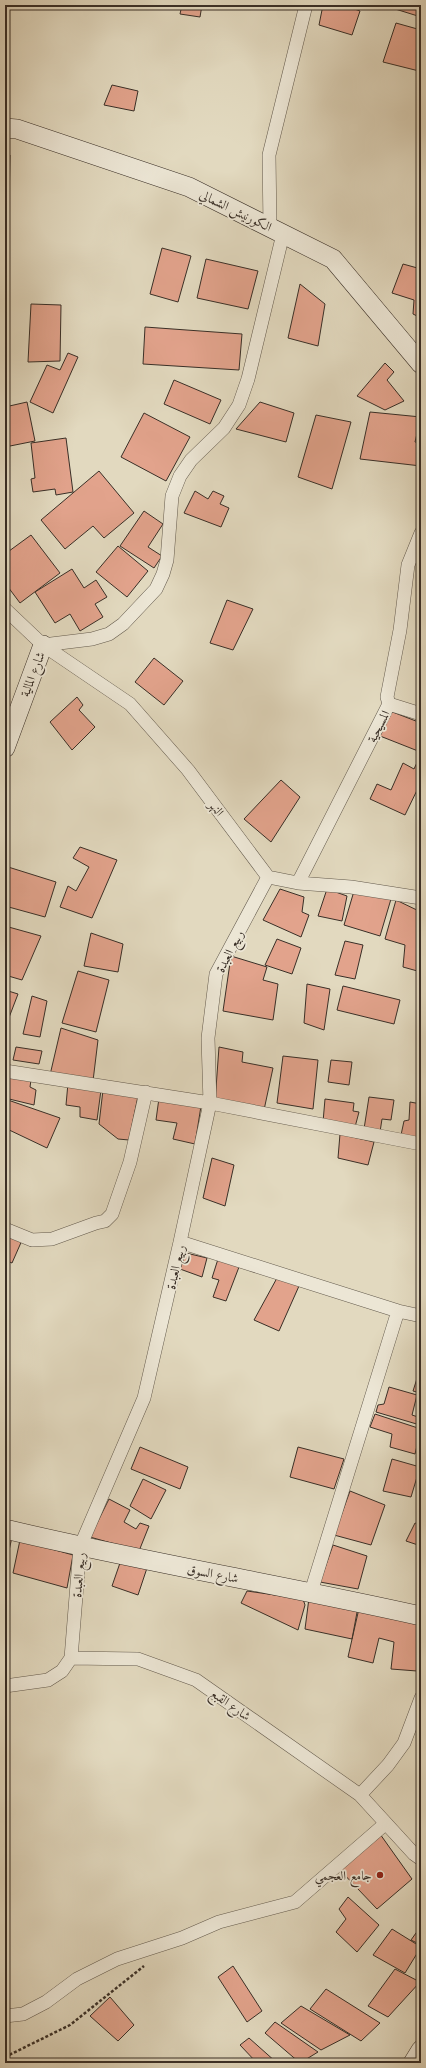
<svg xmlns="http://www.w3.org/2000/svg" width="426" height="2068" font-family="Cardo,Amiri,serif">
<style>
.building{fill:#e2a38c;stroke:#392f27}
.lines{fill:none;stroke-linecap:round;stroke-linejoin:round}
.street-casing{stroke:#635a4d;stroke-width:14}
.secondary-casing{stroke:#392f27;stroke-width:20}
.path{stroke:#392f27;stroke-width:2.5;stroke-dasharray:3 2;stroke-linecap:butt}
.street{stroke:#ece6d5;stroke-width:13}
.secondary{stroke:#ece6d5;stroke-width:19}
.poi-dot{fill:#8f2418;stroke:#ece6d5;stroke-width:1.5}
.labels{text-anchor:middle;stroke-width:3.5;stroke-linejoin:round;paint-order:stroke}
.street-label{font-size:13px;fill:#392f27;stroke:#ece6d5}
.poi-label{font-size:13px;fill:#392f27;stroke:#ece6d5;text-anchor:end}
</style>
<rect width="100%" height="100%" fill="#e2d9bf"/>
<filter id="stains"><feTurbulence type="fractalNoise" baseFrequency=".005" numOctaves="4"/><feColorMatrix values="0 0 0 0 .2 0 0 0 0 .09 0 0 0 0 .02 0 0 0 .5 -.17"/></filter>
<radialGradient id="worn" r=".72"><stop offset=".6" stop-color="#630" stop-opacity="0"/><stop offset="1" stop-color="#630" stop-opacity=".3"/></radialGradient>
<!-- building -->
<path class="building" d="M5,5H8L5,24Z
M182,5H202L200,17L180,14Z
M323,5H344L360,11L352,35L319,25Z
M394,5H421V17L392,8Z
M396,23L421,30V63L419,71L383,62Z
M112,85L138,91L134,111L104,105Z
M5,155H10L9,208H5Z
M162,248L191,256L178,302L150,294Z
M206,259L258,271L248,309L197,298Z
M403,264L421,269V318L413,314L414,300L392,293Z
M300,284L325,304L318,346L288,338Z
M31,304L61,305L60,361L28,362Z
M145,327L242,334L239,370L143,364Z
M68,353L78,357L53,413L30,402L47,365L60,370Z
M5,359L9,377H5Z
M385,363L394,372L387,380L404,401L385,410L357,396Z
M174,380L221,400L210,424L164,404Z
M27,402L35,441L5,447V407Z
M260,402L294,413L286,442L236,429Z
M370,412L421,417L415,442L421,443V466L360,459Z
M144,413L190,437L166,481L121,457Z
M316,415L351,422L332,489L298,477Z
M66,438L73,492L56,495L55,489L33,492L31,479L35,478L31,443Z
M99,471L134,513L104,538L93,526L65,549L41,520Z
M195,491L208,499L213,491L224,496L220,504L229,508L221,527L184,513Z
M144,511L163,524L148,547L162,556L154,568L120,546Z
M31,535L60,573L20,603L5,583V554Z
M118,546L148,571L127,597L96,572Z
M72,569L84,588L96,580L107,597L95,604L103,617L80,631L70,614L55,623L35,592Z
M227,600L253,609L233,650L210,643Z
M154,658L183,681L164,705L135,682Z
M77,697L83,705L79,710L95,727L72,750L50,722Z
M390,711L421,723V743L418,751L380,736Z
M421,754V782L405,815L370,799L377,784L391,790L403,763L414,769Z
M281,780L300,797L271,842L244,819Z
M80,847L117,860L92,918L60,907L68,886L76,891L89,867L73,858Z
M5,866L56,882L45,917L5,906Z
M280,889L304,897L302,912L309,915L301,937L263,920Z
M327,889L347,896L342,921L318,916Z
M354,891L391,899L380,936L344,925Z
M396,900L421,912V972L403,967L405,945L385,939Z
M5,926L41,936L22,980L5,975Z
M91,933L123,944L118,972L84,966Z
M277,939L301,948L292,974L265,965Z
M345,941L363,945L355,979L335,975Z
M231,956L267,967L263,980L278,984L273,1020L223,1011Z
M78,971L109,980L96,1032L62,1023Z
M307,984L330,989L324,1030L304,1023Z
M343,986L400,1000L394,1024L337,1010Z
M5,990L18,994L5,1028Z
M32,996L47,1001L40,1037L23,1034Z
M61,1028L98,1040L93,1081L50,1075Z
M16,1047L42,1051L39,1064L13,1060Z
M219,1047L243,1052L242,1062L273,1068L264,1110L215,1102Z
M283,1056L318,1060L313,1109L277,1103Z
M331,1060L352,1062L349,1085L328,1082Z
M5,1077L31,1080L30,1087L36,1090L34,1105L5,1098Z
M68,1083L101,1090L97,1120L80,1117V1107L66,1105Z
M103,1090L138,1096L129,1140L118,1139L99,1124Z
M369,1097L394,1100L391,1120L382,1119L380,1132L364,1129Z
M159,1098L201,1106L195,1144L173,1139L177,1123L156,1120Z
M5,1099L60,1118L47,1148L5,1128Z
M325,1099L354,1103L353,1111L359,1112L355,1127L323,1122Z
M410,1102L421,1104V1139L401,1135L404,1121L409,1120Z
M340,1134L374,1142L368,1165L338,1158Z
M212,1158L234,1165L225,1206L203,1198Z
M5,1231L23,1238L12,1263L5,1260Z
M186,1253L207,1258L202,1277L180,1269Z
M218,1259L239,1267L226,1301L213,1297L219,1280L212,1278Z
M277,1278L299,1286L279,1331L254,1320Z
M421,1366V1393L413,1391Z
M389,1387L417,1395L412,1415L421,1418L420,1425L376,1412L378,1405L384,1404Z
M375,1414L421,1429L415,1454L390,1447L392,1434L370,1427Z
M140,1447L188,1467L180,1489L131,1469Z
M298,1447L344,1459L334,1489L290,1477Z
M392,1459L420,1467L411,1497L383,1491Z
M143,1479L166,1490L151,1519L130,1506Z
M350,1491L385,1505L371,1545L334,1535Z
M109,1499L130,1510L124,1522L136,1529L140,1523L149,1526L139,1551L90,1537Z
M415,1523L421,1525V1546L406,1541Z
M5,1536L12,1537L5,1569Z
M20,1540L73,1555L67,1588L13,1573Z
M333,1545L367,1556L358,1589L320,1582Z
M121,1560L147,1568L138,1595L112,1586Z
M247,1591L303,1599L305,1605L298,1630L241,1603Z
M309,1598L358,1607L352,1639L305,1629Z
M360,1604L421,1619V1658L417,1671L391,1669L394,1642L379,1638L373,1663L348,1657Z
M380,1834L412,1879L377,1909L338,1868Z
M348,1897L379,1925L357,1952L336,1932L346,1919L339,1909Z
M421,1926V1945L411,1940Z
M392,1929L421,1947L405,1973L373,1955Z
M233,1966L262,2011L247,2022L218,1977Z
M395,1969L420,1982L388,2017L368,2006Z
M326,1989L380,2023L361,2041L310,2009Z
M110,1997L134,2025L118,2041L90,2016Z
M301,2006L350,2035L321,2050L281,2023Z
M275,2022L318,2052L300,2063L265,2033Z
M249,2038L276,2062L257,2063L240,2045Z"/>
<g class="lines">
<defs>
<path id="street" d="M270,227L269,155L306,5
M5,609L43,645L130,704L188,770L268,877L298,883L351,887L421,898
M43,645L92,639L109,634L123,624L156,589L163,574L167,560L172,496L180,476L191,460L224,428L239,405L248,379L283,234
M389,704L421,714
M298,883L389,704L387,697L400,630L408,565L421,533
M5,1071L210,1103L421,1144
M5,1229L32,1240L52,1239L96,1223L105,1221L112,1214L130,1162L146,1092
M180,1242L398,1311L421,1316
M311,1592L398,1311
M71,1658L80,1547L144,1398L180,1242L210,1103L208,1038L216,974L268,877
M5,1686L48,1680L62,1671L71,1658L138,1659L196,1680L360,1795L414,1854L421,1859
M360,1795L388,1765L404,1743L421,1698
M5,2016L23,2014L46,2002L77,1979L117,1959L182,1938L219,1922L295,1902L385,1824"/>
<path id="secondary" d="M5,128L17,129L189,187L333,259L421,364
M5,748L43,645
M5,1529C143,1562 283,1585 421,1616
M413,2063L421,2050"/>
</defs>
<!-- street casing -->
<use href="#street" class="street-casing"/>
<!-- secondary casing -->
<use href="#secondary" class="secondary-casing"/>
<!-- path -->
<path class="path" d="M5,2057L70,2025L144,1966"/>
<!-- street -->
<use href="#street" class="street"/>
<!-- secondary -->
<use href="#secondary" class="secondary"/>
</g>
<!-- markers -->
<circle class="poi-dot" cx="380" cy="1875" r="4"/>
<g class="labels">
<!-- street labels -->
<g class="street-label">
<text transform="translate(236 210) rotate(26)" y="5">الكورنيش الشمالي</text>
<text transform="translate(32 674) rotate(-69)" y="5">شارع المالية</text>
<text transform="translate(378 726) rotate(-63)" y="5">المسيحية</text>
<text transform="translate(217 808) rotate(53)" y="5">النهر</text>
<text transform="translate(229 951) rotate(-63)" y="5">ربيع العبدة</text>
<text transform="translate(175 1267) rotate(-77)" y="5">ربيع العبدة</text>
<text transform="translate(213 1573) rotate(11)" y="5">شارع السوق</text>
<text transform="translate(78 1575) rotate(-85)" y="5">ربيع العبدة</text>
<text transform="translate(231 1704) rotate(35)" y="5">شارع القبع</text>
</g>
<!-- poi labels -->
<g class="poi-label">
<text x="372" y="1880">جامع العجمي</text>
</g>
</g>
<!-- margin -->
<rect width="426" height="2068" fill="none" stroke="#e2d9bf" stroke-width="20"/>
<rect x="6" y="6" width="414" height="2056" fill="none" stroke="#392f27" stroke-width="2"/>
<rect x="10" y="10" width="406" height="2048" fill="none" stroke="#392f27"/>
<rect width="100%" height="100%" filter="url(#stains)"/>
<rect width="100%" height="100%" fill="url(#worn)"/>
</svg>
